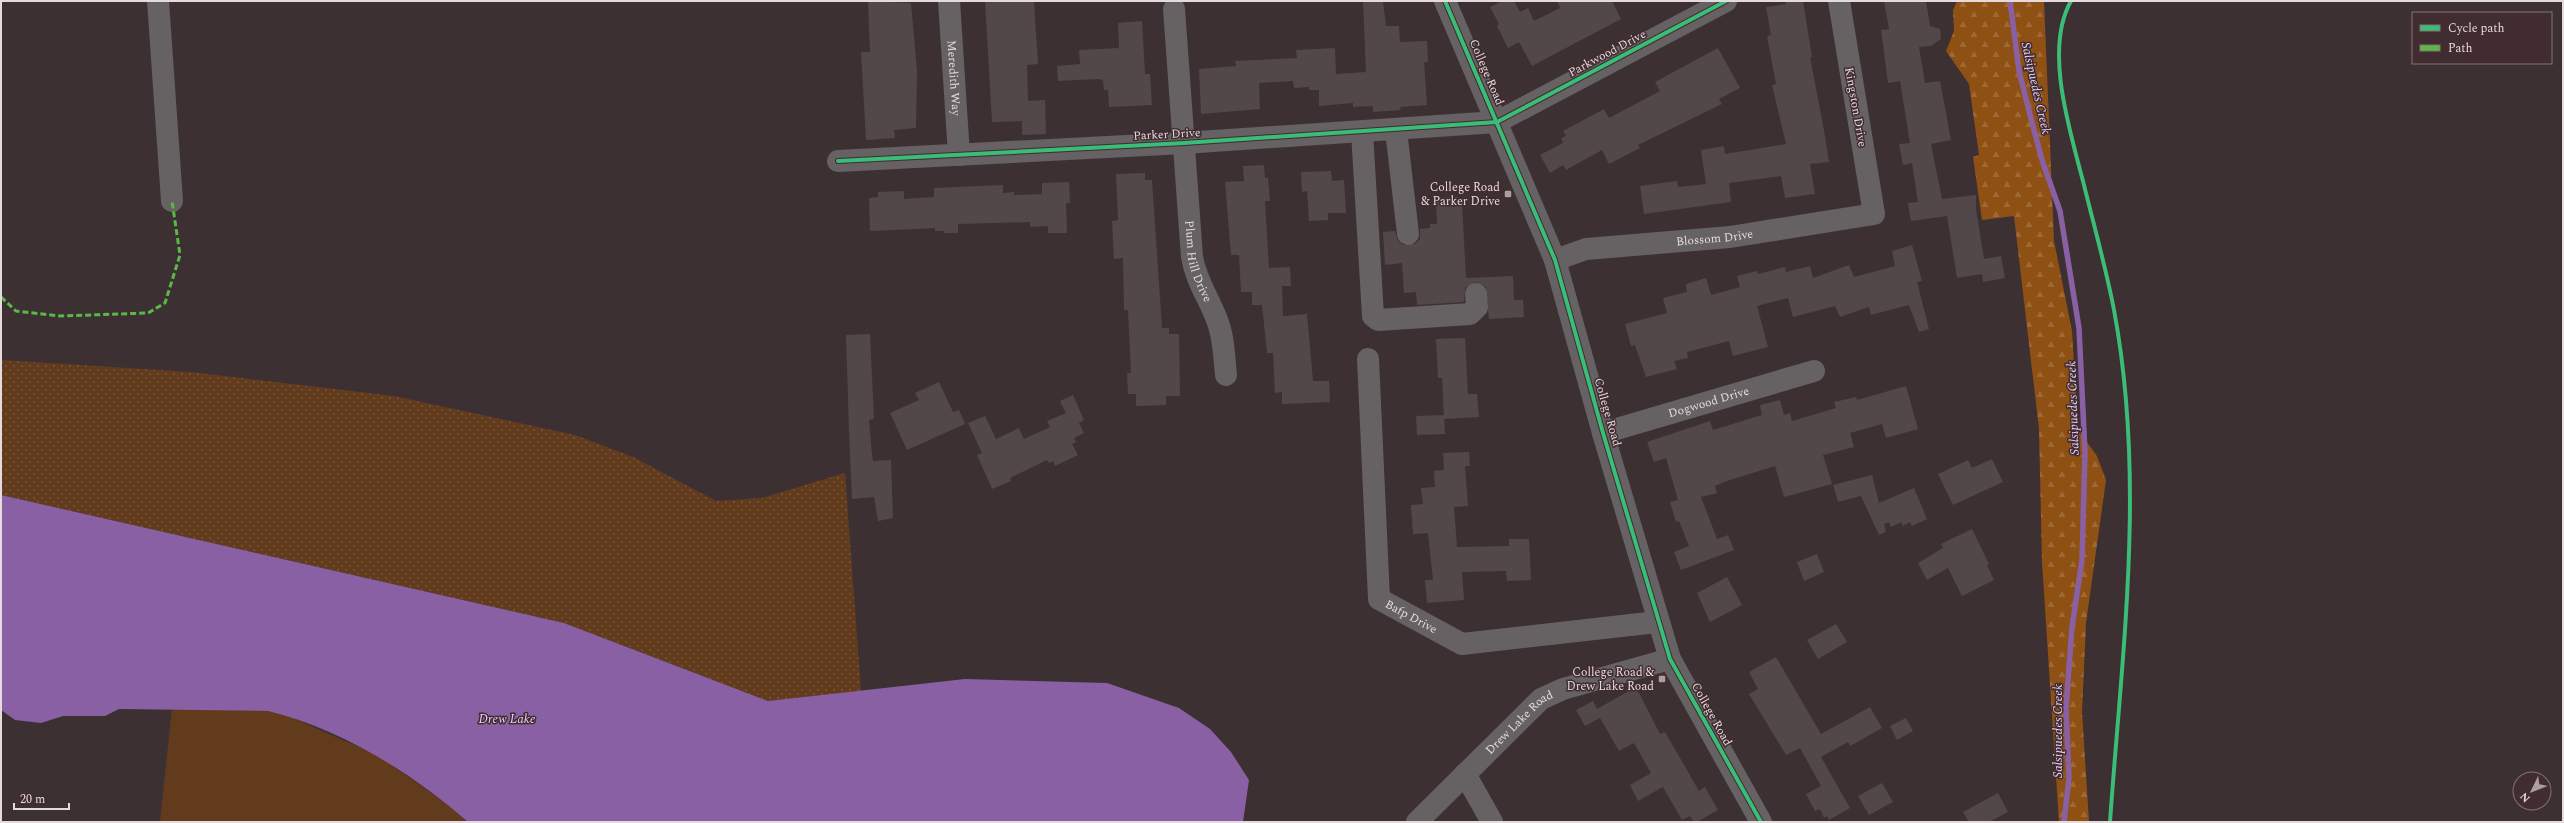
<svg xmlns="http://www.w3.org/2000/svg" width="2564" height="823" font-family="Spectral,serif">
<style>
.grass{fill:url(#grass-dots)}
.forest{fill:url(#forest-firs)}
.green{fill:#623b1d}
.water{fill:#8960a4}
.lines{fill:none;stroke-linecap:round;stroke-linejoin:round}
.stream{stroke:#8960a4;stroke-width:5.5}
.building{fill:#524849}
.minor{stroke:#666163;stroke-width:22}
.quiet{stroke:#58b947;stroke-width:3;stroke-dasharray:6 3;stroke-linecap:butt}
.cycleway-casing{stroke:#402c31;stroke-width:6}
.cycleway{stroke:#3abd76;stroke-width:4}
.poi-dot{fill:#ab9ea1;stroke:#402c31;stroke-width:1.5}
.labels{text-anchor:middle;stroke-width:3;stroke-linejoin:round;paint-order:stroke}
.street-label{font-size:12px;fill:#e7dadc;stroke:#402c31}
.poi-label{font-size:12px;fill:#e7dadc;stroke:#402c31;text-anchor:end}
.water-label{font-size:13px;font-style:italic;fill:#e6cff8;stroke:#402c31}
</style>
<defs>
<pattern id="grass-dots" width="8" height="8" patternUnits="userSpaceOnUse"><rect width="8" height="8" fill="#623b1d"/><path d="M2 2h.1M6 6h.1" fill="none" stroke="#78573d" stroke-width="1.8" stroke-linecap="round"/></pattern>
<pattern id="forest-firs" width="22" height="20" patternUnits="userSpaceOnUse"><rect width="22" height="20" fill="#8f5014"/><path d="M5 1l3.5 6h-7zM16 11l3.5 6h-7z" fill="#9f6936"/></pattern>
</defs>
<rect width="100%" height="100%" fill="#3c3033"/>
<!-- grass -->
<path class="grass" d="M1,360L191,372L394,396L575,435L633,457L716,501L762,498L845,473L861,691L768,701L564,623L1,495Z"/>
<!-- forest -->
<path class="forest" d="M1957,1H2044L2054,241L2072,331L2078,430L2097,456L2106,480L2086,623L2082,712L2089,822H2059L2042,562L2039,429L2014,216L1982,220L1973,157L1979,155L1969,84L1946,51L1954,31L1953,10Z"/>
<!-- green -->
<path class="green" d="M172,708L268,711L288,716L375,754L446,803L468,822H160Z"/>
<!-- water -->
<path class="water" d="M1,495L564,623L768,701L965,679L1107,683L1179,708L1210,729L1231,752L1249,780L1243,822H468C412,773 341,729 268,711L119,709L105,716H63L41,723L15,720L1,710Z"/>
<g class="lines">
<!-- stream -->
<path class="stream" d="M2010,1L2019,71L2030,115L2042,160L2060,211L2079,328L2085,453L2082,560L2072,627L2066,708L2069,778L2064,822"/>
</g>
<!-- building -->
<path class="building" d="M868,1L911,3L917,71L916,128L894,130L895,138L866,140L861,52H870Z
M985,1L1034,2L1038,64L1027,65L1028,101L1045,100L1046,134L1022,135V121L992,122Z
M1363,1H1383L1386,26H1399L1400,42L1427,41L1428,62H1424L1427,105L1400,107L1401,110L1373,112V106L1353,107V103L1319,106V90H1309V87L1294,88L1293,81L1259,83L1260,109L1201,114L1199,69L1236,66L1235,61L1297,58L1296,50L1335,48L1336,74L1366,72Z
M1502,1H1514L1520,12L1528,8L1534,21L1560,8L1557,1H1612L1621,19L1532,66L1519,42L1508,48L1497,26L1499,24L1490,7Z
M1785,1H1803L1812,57H1810L1825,136L1829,162L1810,164L1815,194L1785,198L1781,176L1729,183L1731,202L1644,214L1640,186L1677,181L1678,187L1706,184L1701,150L1724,146L1725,154L1786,144L1772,85L1776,84L1767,36L1771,35L1766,7L1786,4Z
M1884,1H1926L1930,26L1940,29L1941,39L1931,46L1919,47L1925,83L1940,81L1951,140L1931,144L1942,199L1976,195V209L1984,259L2001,256L2005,278L1983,282L1982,274L1957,278L1947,216L1911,221L1908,203L1918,202L1912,163L1903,165L1899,144L1910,143L1900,81L1888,83L1881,30L1889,29Z
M1142,21L1145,74H1150L1152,105L1109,107L1108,90H1104L1103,80L1099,79L1058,81L1057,66L1080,64L1079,50L1119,48L1118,23Z
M1718,48L1740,88L1719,99L1722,104L1638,145L1640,148L1609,164L1602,150L1566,170L1563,165L1550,173L1540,155L1563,143L1561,138L1566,136L1563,131L1604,109L1609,118L1660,91L1655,82Z
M1264,165L1265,178H1268L1270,201H1265L1269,268L1290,267L1291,286H1282L1283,316L1307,314L1313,381H1329L1330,402L1282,404V392L1275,393L1273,353H1267L1262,305H1252V292H1241L1239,255H1231L1225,182L1244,181L1243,166Z
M1331,171L1332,181L1344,180L1346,213H1328V220L1309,221L1307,191L1302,192L1301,172Z
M1145,173V180H1152L1162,328H1169V334H1179L1180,396H1166V405L1136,406V394H1128L1127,373H1131L1128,310H1124L1123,258L1114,259L1112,221L1118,220L1116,174Z
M1069,182L1070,203H1066L1067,233H1048V226L1030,227V222L958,224V233H944V231H935V228L870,231L869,198L878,197V192L904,191V199L934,197V188L1003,185V193L1014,192V195L1042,194V183Z
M1458,197L1459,203H1462L1466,278L1513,276L1514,300H1523L1524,317L1489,319L1486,287L1475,282L1465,288L1464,302L1417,305L1416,292L1404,293L1402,263L1385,265L1383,232L1395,231L1398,241L1403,245L1415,244L1420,239V229L1430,228V224H1437L1436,198Z
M1912,245L1922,281L1917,282L1929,329L1919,332L1909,305L1871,315L1869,307L1840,317L1835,306L1793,317L1788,298L1757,306L1768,347L1733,356L1729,341L1687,352L1688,358L1674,361L1677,369L1646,377L1635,345L1631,346L1625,324L1667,313L1663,298L1687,292L1686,284L1706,278L1711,295L1740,287L1737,276L1757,271L1758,274L1785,267L1786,272L1810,266L1813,278L1849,265L1854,277L1895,266L1892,251Z
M870,334L874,419L869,420L872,455L873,461L891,460L893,518L878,521L874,497L852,499L849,431L846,335Z
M1465,338L1468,394H1477L1479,417L1444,419L1442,378H1438L1436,339Z
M939,382L953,412L959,410L965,424L907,450L890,413L919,400L915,393Z
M1906,386L1918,429L1886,438L1882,424L1850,433L1854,447L1823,455L1832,484L1784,497L1775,466L1727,481L1715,486L1717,493L1701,497L1717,539L1728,535L1734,550L1681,570L1674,552L1689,546L1679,521L1676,522L1670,502L1678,500L1666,458L1654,462L1647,442L1710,421L1713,430L1762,415L1760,405L1780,400L1784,415L1790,413L1792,421L1836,408L1834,402L1856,397L1857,400Z
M1073,395L1084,420L1079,423L1084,433L1074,438L1076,442L1072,444L1078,455L1055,466L1053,461L1049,463L1047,460L1010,478L1011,481L992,489L977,455L982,453L968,423L985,416L996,439L1019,428L1024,439L1050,427L1047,421L1066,413L1060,401Z
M1444,415L1445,434L1417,435L1416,416Z
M1469,452L1470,466H1465L1468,506L1454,507L1457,547L1509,546V539H1529L1531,580L1507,581L1506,571L1462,572L1464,600L1427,603L1425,580H1433L1428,533L1413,534L1411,505L1423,504L1421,488L1435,487L1434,471L1444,470L1443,453Z
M1992,459L2003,482L1953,505L1938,474L1968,460L1972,468Z
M1872,475L1879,503L1914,488L1927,519L1912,526L1910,522L1903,526L1901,522L1891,527L1889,522L1884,524L1886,532L1879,535L1861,496L1838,502L1833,485Z
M1972,529L1989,564L1987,565L1994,580L1962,596L1948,568L1927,580L1918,563L1943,548L1941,544Z
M1817,554L1824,572L1804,581L1797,562Z
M1727,577L1742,605L1710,622L1697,593Z
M1836,624L1847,642L1818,659L1807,640Z
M1776,657L1821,734L1870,707L1882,728L1850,746L1848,742L1821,757L1850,808L1829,820L1827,816L1824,818L1820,809L1815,811L1806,794L1821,786L1800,748L1786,755L1749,694L1758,689L1749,672Z
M1636,687L1660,734L1665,732L1699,791L1705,787L1718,810L1697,822H1694L1690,816L1682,820L1663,787L1638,801L1630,785L1651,773L1634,743L1619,751L1600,718L1585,726L1576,710L1593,701L1597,709Z
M1906,718L1913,731L1897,740L1890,726Z
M1882,783L1893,802L1869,815L1858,796Z
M1998,793L2008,812L1989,822H1969L1963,812Z"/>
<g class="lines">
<!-- minor -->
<g class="minor">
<path d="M158,1L172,201"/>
<path id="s1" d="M949,1L959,155"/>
<path d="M1445,1L1555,260L1603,433L1670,659L1761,822"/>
<path id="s2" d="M1174,9L1192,257C1196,281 1209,298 1217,320C1224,337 1224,357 1226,375"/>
<path d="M1396,130L1408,234"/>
<path d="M1362,132L1373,316L1378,320L1470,314L1477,307L1476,294"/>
<path d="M838,161L1184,143L1497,122L1726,1"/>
<path id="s3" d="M1555,260L1586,249L1730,237L1874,214L1839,1"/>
<path id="s4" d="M1368,359L1379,599L1462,644L1657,622"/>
<path id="s5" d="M1603,433L1814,371"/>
<path d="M1465,774L1492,822"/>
<path id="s6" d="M1417,822L1541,699L1563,689L1670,659"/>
</g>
<!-- quiet -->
<path class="quiet" d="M1,297L16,311L60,316L148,313L165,303L180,255L172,201"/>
<defs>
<path id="cycleway" d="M1445,1L1555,260L1603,433L1670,659L1761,822
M2071,1C2043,50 2071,134 2084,185C2094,226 2106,268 2114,310C2146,481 2122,651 2110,822
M838,161L1184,143L1497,122L1726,1"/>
</defs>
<!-- cycleway casing -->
<use href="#cycleway" class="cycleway-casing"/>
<!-- cycleway -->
<use href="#cycleway" class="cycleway"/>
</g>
<!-- markers -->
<g class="poi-dot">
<rect x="1504" y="190" width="8" height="8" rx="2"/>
<rect x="1658" y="675" width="8" height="8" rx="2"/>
</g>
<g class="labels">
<!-- street labels -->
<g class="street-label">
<text transform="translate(1607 53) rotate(-28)" y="4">Parkwood Drive</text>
<text transform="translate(1487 72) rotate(67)" y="4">College Road</text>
<text dy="4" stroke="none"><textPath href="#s1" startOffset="77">Meredith Way</textPath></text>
<text transform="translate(1856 107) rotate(80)" y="4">Kingston Drive</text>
<text transform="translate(1167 134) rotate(-3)" y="4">Parker Drive</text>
<text dy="4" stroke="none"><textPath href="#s3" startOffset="162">Blossom Drive</textPath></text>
<text dy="4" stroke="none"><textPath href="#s2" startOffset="254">Plum Hill Drive</textPath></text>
<text dy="4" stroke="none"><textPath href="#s5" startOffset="110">Dogwood Drive</textPath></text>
<text transform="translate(1608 412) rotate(74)" y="4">College Road</text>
<text dy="4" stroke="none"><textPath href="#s4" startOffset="277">Bafp Drive</textPath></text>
<text transform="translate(1712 714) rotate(61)" y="4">College Road</text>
<text dy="4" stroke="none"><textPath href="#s6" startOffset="143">Drew Lake Road</textPath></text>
</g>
<!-- poi labels -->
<g class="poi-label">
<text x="1500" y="191">College Road<tspan x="1500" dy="14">&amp; Parker Drive</tspan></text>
<text x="1654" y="676">College Road &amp;<tspan x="1654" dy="14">Drew Lake Road</tspan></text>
</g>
<!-- water labels -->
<g class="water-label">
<text transform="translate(2037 88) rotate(77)" y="5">Salsipuedes Creek</text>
<text transform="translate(2072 408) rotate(-92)" y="5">Salsipuedes Creek</text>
<text x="507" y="723">Drew Lake</text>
<text transform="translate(2057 731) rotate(-90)" y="5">Salsipuedes Creek</text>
</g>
</g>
<!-- border -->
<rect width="2564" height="823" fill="none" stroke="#e7dadc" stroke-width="4"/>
<!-- legend -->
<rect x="2412" y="12" width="140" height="52" fill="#402c31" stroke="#837275"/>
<rect x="2420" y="25" width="20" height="6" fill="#3abd76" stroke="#837275"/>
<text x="2448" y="32" font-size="12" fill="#e7dadc">Cycle path</text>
<rect x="2420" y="45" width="20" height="6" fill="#58b947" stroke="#837275"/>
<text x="2448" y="52" font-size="12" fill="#e7dadc">Path</text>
<!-- north arrow -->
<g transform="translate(2532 791) rotate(227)"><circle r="19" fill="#402c31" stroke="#837275"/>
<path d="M0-3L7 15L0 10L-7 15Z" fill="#ab9ea1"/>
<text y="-6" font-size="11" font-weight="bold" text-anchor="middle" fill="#e7dadc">N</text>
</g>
<!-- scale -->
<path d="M14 803v6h55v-6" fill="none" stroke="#e7dadc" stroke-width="2"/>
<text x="20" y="803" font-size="12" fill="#e7dadc" stroke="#402c31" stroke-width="3" paint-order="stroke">20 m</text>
</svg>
